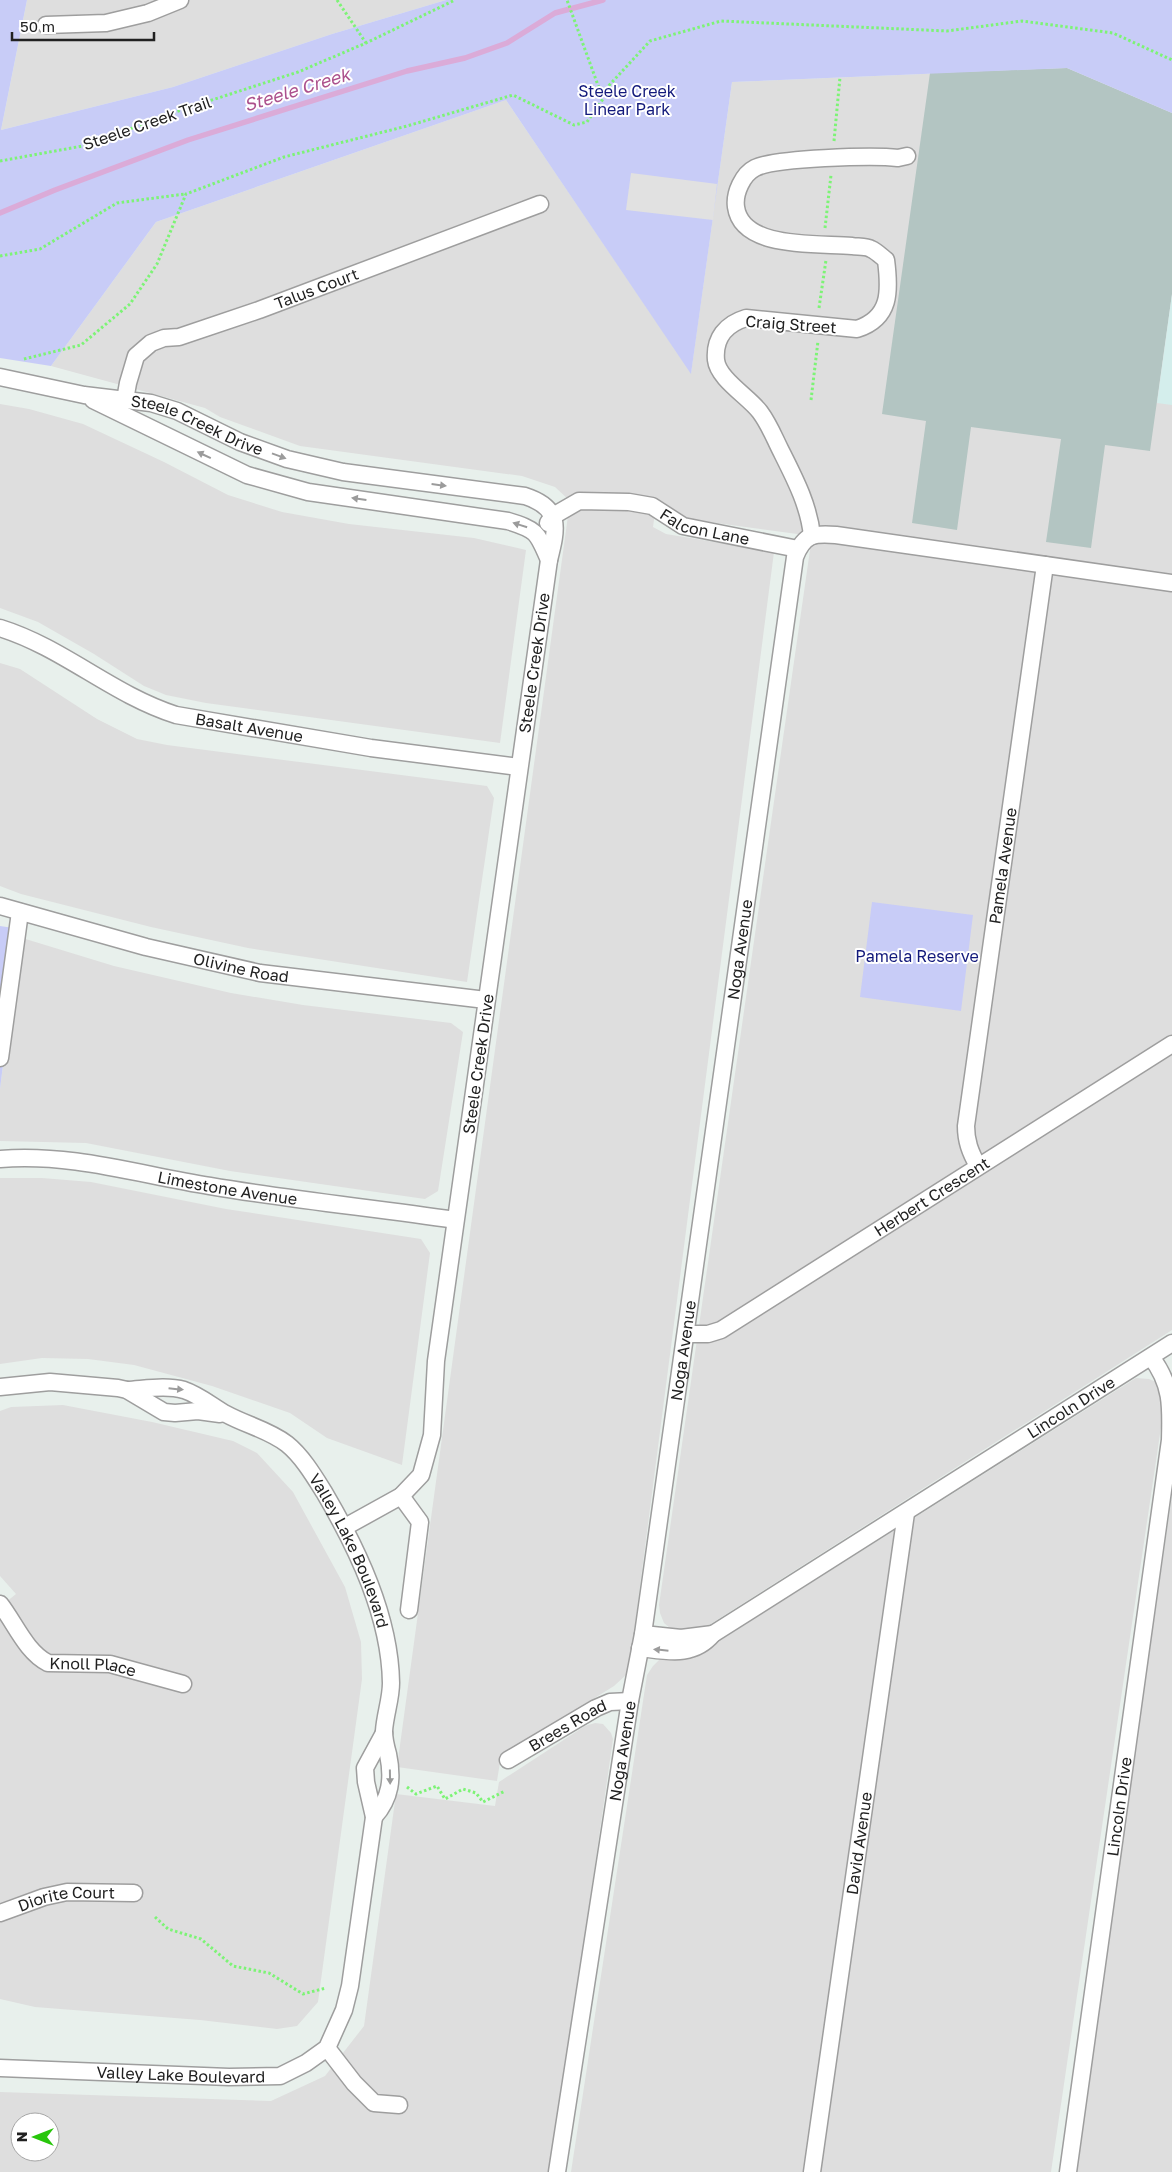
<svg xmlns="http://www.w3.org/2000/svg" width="1172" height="2172" font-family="'Golos Text',sans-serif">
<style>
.residential{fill:#dedede;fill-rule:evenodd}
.construction{fill:#b3c5c2}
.farmland{fill:#d4eeec}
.park{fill:#c8ccf7}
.parking{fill:#e1e1e1}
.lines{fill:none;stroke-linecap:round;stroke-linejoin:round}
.stream{stroke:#dbabd8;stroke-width:5.5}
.street-casing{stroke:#9e9e9e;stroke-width:19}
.path{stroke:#7df376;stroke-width:3;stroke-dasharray:2.5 2.5;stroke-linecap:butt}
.street{stroke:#fff;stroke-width:16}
.oneway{fill:#9b9b9b}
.labels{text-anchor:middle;stroke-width:4;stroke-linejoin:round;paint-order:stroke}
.park-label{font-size:16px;fill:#12197b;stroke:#fff}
.street-label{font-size:16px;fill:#212121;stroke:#fff}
.water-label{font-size:18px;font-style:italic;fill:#ac518d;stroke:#fff}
</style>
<rect width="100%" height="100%" fill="#e8f0ec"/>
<!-- residential -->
<path class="residential" d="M27,0H446L332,34L173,87L1,130Z
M1067,68L1172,113V1330L698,1632L671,1629L664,1623L660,1613L659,1605L812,536L687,519L657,499L653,527L666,534L774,552L630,1663L626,1675L614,1686L501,1756L497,1781L397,1767L570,501L555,487L522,476L300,446L220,417L205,408L51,366L156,222L506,100L691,373L732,82Z
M0,404L29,409L83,424L164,462L228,495L282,512L349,524L474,538L526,550L500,743L206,703L166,695L144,686L94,654L38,622L0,608Z
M0,663L20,669L97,719L137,739L167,745L487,786L494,798L467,982L248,948L151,927L21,894L0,886Z
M19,937L114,966L231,993L303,1005L451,1023L463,1032L438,1191L425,1199L230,1171L86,1143L0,1141V1089Z
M0,1178H42L91,1182L226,1209L421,1239L430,1253L402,1465L327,1438L290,1413L212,1386L134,1365L88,1359L42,1358L0,1364Z
M1136,1378L1149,1379L1158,1383L1165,1400L1051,2172H571L647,1675L653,1666L660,1659L703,1651Z
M63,1405L152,1422L233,1441L257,1453L293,1492L345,1587L361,1642L362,1679L318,2002L297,2026L277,2029L200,2020L35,2007L0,1999V1607L16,1594L0,1576V1411L11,1407Z
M1172,1496V2172H1074Z
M595,1723L603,1724L611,1733L613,1739L551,2172H0V2092L271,2101L325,2076L364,2026L396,1794L495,1806L499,1782L585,1726ZM20,2122H50V2152H20Z"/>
<!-- construction -->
<path class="construction" d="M1067,68L1172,113V294L1150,451L1105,445L1091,548L1046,542L1061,439L971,427L957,530L912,523L926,421L882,414L930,73Z"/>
<!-- farmland -->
<path class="farmland" d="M1172,294V405L1157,403Z"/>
<!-- park -->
<path class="park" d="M0,0H27L1,130L173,87L332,34L446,0H1172V113L1067,68L732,82L691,374L506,100L156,222L51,366L0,358Z
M872,902L973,915L961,1011L860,997Z
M0,926L20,929L0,1089Z"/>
<!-- parking -->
<path class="parking" d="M631,173L717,184L713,220L626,210Z"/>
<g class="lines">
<!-- stream -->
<path class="stream" d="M0,213L55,190L188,140L407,71L465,58L507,43L555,13L603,0"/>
<defs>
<g id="street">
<path d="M46,25L106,23L148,13L180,0"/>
<path id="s1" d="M0,377L84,395L151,403L177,411L240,442L287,459L343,472L525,496C562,508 557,528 549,560L436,1361L432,1435L421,1475L401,1496L345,1527"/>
<path d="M93,400L247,475L308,492L508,521C537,530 537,532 549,560"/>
<path id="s2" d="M125,400L128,383L136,356L151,343L164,338L179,337L259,310L540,204"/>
<path id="s3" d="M548,523L553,516L579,501L629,502L652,506L683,526L798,549"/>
<path d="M812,536C809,505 794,477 780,449C774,437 769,424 760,412C749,397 718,379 716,360C714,338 726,324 746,318L857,329C891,318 890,291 886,260C881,256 876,251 871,249C866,246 857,247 852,246C819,243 742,250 736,207C734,193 743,174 755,168C774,158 874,155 898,158L907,156"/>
<path id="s4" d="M0,628C64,648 111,694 176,715L371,748L519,767"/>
<path id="s5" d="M0,906L146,947L260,973L486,1000"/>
<path d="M0,1058L20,912"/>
<path id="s6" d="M0,1159C72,1153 140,1175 210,1186C292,1200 374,1208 455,1220"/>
<path id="s7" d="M978,1166C970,1152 966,1141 966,1126L1045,565"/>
<path id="s8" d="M686,1334H708L721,1330L1172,1044"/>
<path d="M0,1387L50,1382L118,1388L127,1390L164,1412L175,1413L198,1411L220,1414"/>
<path id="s9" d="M127,1390C145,1389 166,1385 184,1390C199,1395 212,1406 226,1414C246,1425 269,1430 287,1444C302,1456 314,1476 324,1492C357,1548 390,1616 391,1683C391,1699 385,1715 384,1731C384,1739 386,1747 388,1754C393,1778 391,1798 374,1817"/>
<path d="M401,1496L420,1522L409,1610"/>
<path id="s10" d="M0,1604C15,1623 26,1652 48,1663L110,1664L183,1684"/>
<path d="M643,1634L681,1638L713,1634"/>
<path id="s11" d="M640,1648C667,1651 693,1658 713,1634L1172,1343"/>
<path id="s12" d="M508,1760L596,1708L610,1702L630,1701"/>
<path id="s13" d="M0,1913L44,1897L67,1892L134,1893"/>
<path d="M327,2048L354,2083L374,2103L399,2105"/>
<path id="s14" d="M0,2068L229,2077L280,2076L306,2063L327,2048L344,2010L350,1986L374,1817L366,1782L365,1768L384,1733"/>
<path id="s15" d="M557,2172L630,1701L643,1634L795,557C804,534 814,533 836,535L1172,583"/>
<path id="s16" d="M812,2172L906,1513"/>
<path id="s17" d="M1068,2172L1170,1440C1171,1407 1172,1384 1151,1357"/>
</g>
</defs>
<!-- street casing -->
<use href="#street" class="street-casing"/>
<!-- path -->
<path class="path" d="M337,0L366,43
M602,93L650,41L721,21L947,31L1022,21L1113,33L1172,60
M834,141L840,77
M0,161L88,145L169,114L298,72L366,43L455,0
M825,228L831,175
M0,256L40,249L117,203L185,194
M819,308L826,260
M24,359L81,345L130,304L157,264L186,194L284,157L407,126L513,95L574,125L587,122L603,99L567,0
M811,400L818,341
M407,1787L416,1794L437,1786L445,1799L463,1789L476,1793L483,1802L505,1791
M155,1917L168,1929L201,1939L233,1966L269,1973L303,1994L326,1988"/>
<!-- street -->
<use href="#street" class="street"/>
</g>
<!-- one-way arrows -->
<defs><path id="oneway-solid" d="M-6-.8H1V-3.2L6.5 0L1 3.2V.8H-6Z" transform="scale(1.25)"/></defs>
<g class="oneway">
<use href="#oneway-solid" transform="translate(204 455) rotate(-155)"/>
<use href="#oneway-solid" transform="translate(279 456) rotate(20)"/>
<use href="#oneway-solid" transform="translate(439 485) rotate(7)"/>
<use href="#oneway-solid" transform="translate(359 499) rotate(-172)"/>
<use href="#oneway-solid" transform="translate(520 525) rotate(-162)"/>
<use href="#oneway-solid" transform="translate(176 1389) rotate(6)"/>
<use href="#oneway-solid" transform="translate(661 1650) rotate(-174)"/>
<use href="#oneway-solid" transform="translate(390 1777) rotate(89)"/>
</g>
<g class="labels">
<!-- park labels -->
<g class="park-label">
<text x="627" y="97">Steele Creek<tspan x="627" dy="18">Linear Park</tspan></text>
<text x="917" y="962">Pamela Reserve</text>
</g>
<!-- street labels -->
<g class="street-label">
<text transform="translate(147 123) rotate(-19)" y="6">Steele Creek Trail</text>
<text dy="6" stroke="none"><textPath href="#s2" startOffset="240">Talus Court</textPath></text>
<text transform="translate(791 324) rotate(4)" y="6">Craig Street</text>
<text dy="6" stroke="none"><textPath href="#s1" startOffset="204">Steele Creek Drive</textPath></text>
<text dy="6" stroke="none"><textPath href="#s3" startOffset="170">Falcon Lane</textPath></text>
<text transform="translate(534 663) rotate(-82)" y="6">Steele Creek Drive</text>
<text dy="6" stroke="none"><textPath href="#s4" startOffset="271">Basalt Avenue</textPath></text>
<text dy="6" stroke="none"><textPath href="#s7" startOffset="305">Pamela Avenue</textPath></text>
<text dy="6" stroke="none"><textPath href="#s15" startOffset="1236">Noga Avenue</textPath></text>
<text dy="6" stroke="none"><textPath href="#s5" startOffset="249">Olivine Road</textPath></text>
<text transform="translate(478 1064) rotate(-82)" y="6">Steele Creek Drive</text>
<text dy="6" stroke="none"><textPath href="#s6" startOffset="230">Limestone Avenue</textPath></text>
<text dy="6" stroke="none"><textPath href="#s8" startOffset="285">Herbert Crescent</textPath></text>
<text dy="6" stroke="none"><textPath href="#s15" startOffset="831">Noga Avenue</textPath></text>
<text dy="6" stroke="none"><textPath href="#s11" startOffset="502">Lincoln Drive</textPath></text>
<text dy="6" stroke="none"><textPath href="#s9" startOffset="299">Valley Lake Boulevard</textPath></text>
<text dy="6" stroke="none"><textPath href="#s10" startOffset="122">Knoll Place</textPath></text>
<text dy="6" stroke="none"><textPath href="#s12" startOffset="69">Brees Road</textPath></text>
<text dy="6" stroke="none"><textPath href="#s15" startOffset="426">Noga Avenue</textPath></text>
<text dy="6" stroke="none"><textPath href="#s17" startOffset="369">Lincoln Drive</textPath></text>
<text dy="6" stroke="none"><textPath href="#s16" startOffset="332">David Avenue</textPath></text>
<text dy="6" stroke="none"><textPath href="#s13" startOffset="69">Diorite Court</textPath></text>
<text dy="6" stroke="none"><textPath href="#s14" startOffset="181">Valley Lake Boulevard</textPath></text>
</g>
<!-- water labels -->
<g class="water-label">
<text transform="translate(297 90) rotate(-17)" y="6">Steele Creek</text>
</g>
</g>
<!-- north arrow -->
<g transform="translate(35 2137) rotate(270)"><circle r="24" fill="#ffffff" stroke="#a6a6a6"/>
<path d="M0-4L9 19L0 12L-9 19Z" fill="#28c60b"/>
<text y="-8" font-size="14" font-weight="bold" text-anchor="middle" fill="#212121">N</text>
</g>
<!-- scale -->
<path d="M12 32v8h142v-8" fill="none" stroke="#212121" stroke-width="2.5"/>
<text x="20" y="32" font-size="15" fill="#212121" stroke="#ffffff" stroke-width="4" paint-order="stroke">50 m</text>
</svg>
